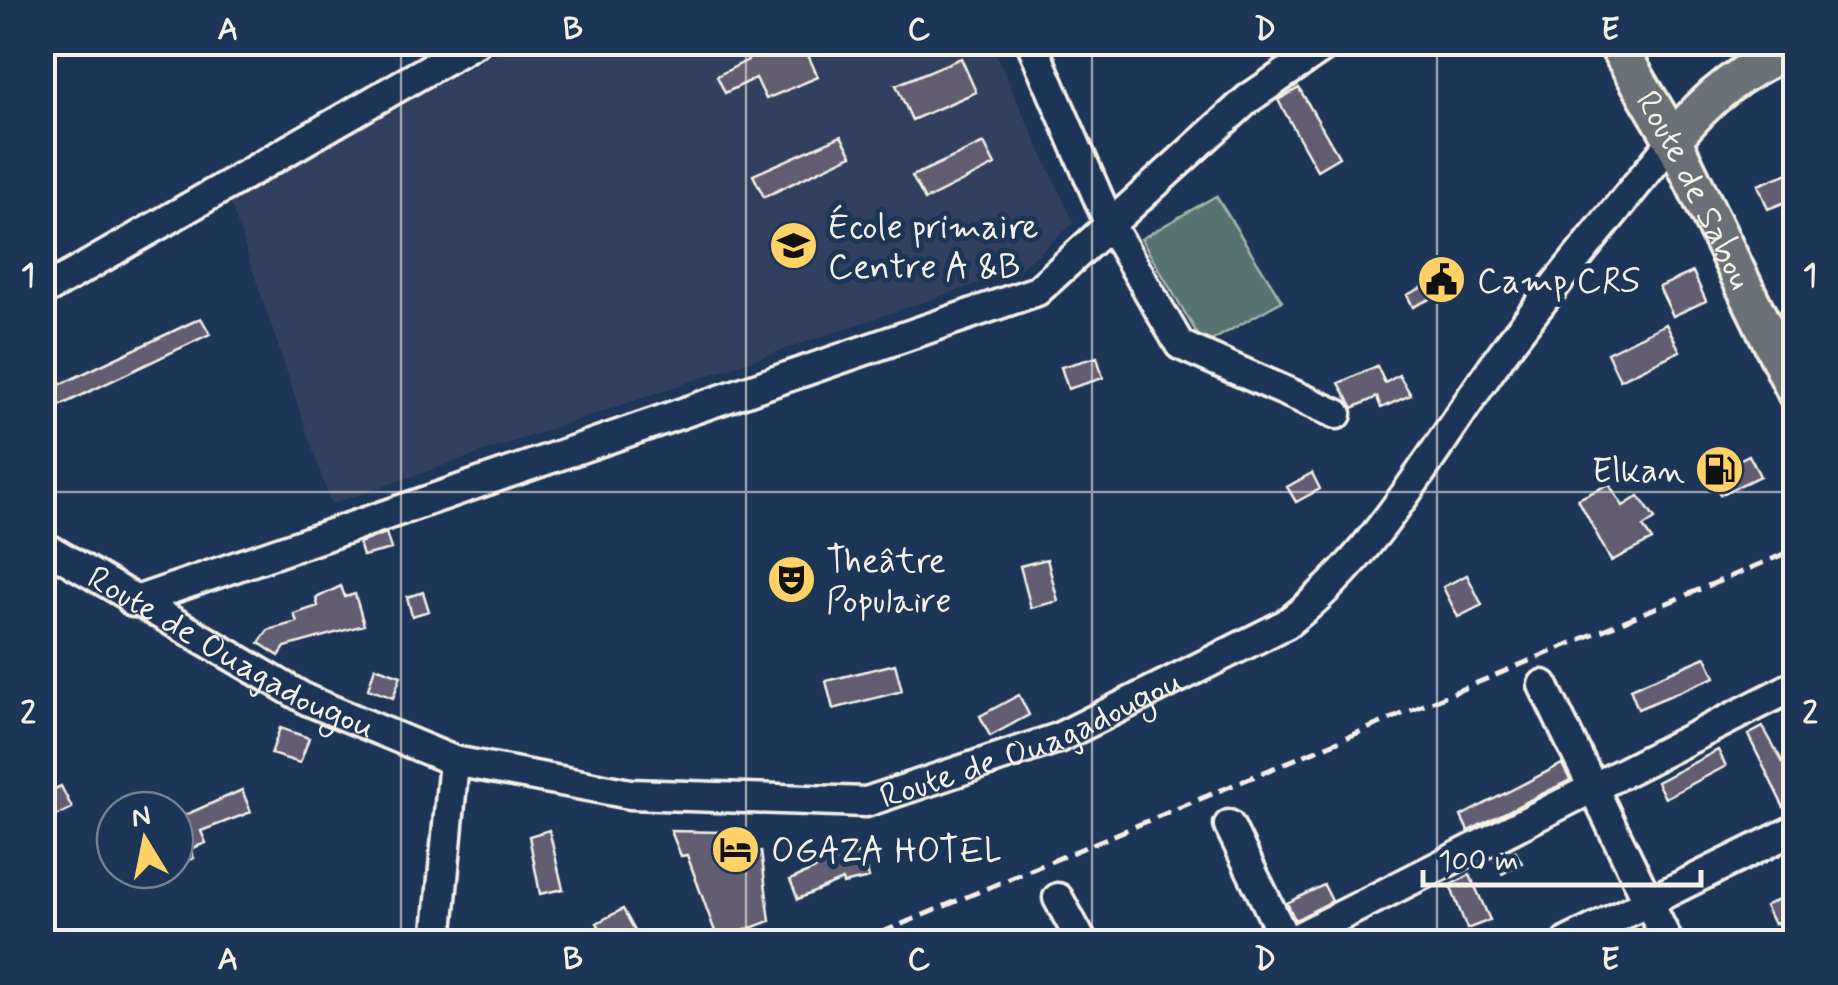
<svg xmlns="http://www.w3.org/2000/svg" width="1838" height="985" font-family="Mynerve,sans-serif">
<style>
.built{fill:#32415f}
.green{fill:#577371;stroke:#a6b2ac;stroke-width:2.5}
.building{fill:#625d72;stroke:#f4f1e8;stroke-width:2.5}
.lines{fill:none;stroke-linecap:round;stroke-linejoin:round}
.minor-casing{stroke:#f4f1e8;stroke-width:35}
.major-casing{stroke:#f4f1e8;stroke-width:42}
.minor{stroke:#1d3557;stroke-width:28}
.major{stroke:#6a7074;stroke-width:35}
.rail{stroke:#f4f1e8;stroke-width:5;stroke-dasharray:15 8;stroke-linecap:butt}
.grid{fill:none;stroke:#f4f1e8;stroke-width:2.5;stroke-opacity:0.55}
.labels{text-anchor:middle;stroke-width:10;stroke-linejoin:round;paint-order:stroke}
.street-label{font-size:35px;fill:#f4f1e8;stroke:#1d3557}
.poi-label{font-size:35px;fill:#f4f1e8;stroke:#1d3557;text-anchor:start}
.neatline{fill:none;stroke:#f4f1e8;stroke-width:4}
.grid-label{font-size:32px;text-anchor:middle;font-weight:bold;fill:#f4f1e8}
</style>
<rect width="100%" height="100%" fill="#1d3557"/>
<filter id="ink" filterUnits="userSpaceOnUse"><feTurbulence type="fractalNoise" baseFrequency=".01" numOctaves="2"/><feDisplacementMap in="SourceGraphic" scale="20" xChannelSelector="R" yChannelSelector="G"/><feConvolveMatrix kernelMatrix="1 2 1 2 8 2 1 2 1" color-interpolation-filters="sRGB"/></filter>
<g filter="url(#ink)">
<!-- built -->
<path class="built" d="M990,42L1074,223L1020,269L331,504L229,199L515,43Z"/>
<!-- green -->
<path class="green" d="M1216,196L1282,301L1204,345L1141,239Z"/>
<!-- building -->
<path class="building" d="M751,42H802L818,77L766,99L756,78L725,93L717,76L748,60L741,47Z
M961,58L976,92L912,120L896,85Z
M1299,88L1339,157L1317,170L1278,100Z
M841,136L852,155L764,197L753,175Z
M984,143L995,165L925,200L912,176Z
M1796,170V198L1768,209L1758,185Z
M1693,272L1706,301L1673,316L1659,287Z
M1439,279L1445,292L1413,307L1407,295Z
M201,318L210,334L47,412L42,405V393Z
M1666,324L1680,351L1620,380L1607,353Z
M1097,357L1103,378L1068,389L1061,367Z
M1377,366L1385,383L1399,375L1411,395L1381,408L1377,397L1353,408L1339,383Z
M1749,455L1760,476L1720,495L1711,474Z
M1312,473L1320,489L1296,502L1287,487Z
M1609,484L1623,506L1639,496L1655,519L1643,527L1652,540L1611,561L1578,499Z
M386,533L391,549L363,556L359,543Z
M1047,559L1058,601L1031,608L1020,566Z
M1467,575L1482,605L1458,617L1443,587Z
M341,586L345,597L355,594L364,625L285,647L279,656L259,643L268,630L297,622L294,614L318,606L316,598Z
M423,592L429,611L412,616L407,597Z
M1706,657L1715,677L1638,709L1630,689Z
M895,664L902,691L833,709L826,681Z
M375,667L401,676L393,698L368,689Z
M1019,695L1029,715L990,736L980,716Z
M1763,727L1796,786V812L1787,814L1748,735Z
M280,728L309,738L300,763L271,754Z
M1718,750L1726,766L1665,798L1657,782Z
M1562,764L1570,780L1468,831L1461,816Z
M61,786L72,808L42,823V795Z
M242,790L251,812L201,831L206,843L190,849L194,858L180,864L175,844L185,840L176,819Z
M549,830L563,889L540,894L529,836Z
M671,831L723,832L725,861L761,851L770,921L718,940L687,855L681,856Z
M1515,851L1522,863L1502,874L1495,862Z
M863,853L869,878L843,884L842,880L798,899L790,880L849,854Z
M1470,875L1490,920L1467,929L1450,885Z
M1324,885L1332,901L1295,920L1287,903Z
M1796,890V914L1774,924L1765,906Z
M623,909L641,942H608L597,923Z"/>
<g class="lines">
<defs>
<g id="minor">
<path d="M1031,42L1110,225L1180,345L1337,414"/>
<path d="M42,292L476,42"/>
<path id="s1" d="M42,545L307,700L454,761L630,794L866,802L1058,738L1286,624C1381,552 1439,438 1510,343C1562,274 1618,208 1673,140"/>
<path d="M133,602L1037,291L1248,99L1331,42"/>
<path d="M1543,685L1668,942"/>
<path d="M1229,825L1286,942"/>
<path d="M1058,898L1082,942"/>
<path d="M437,942L454,761"/>
<path d="M1289,942L1796,685"/>
<path d="M1567,942L1796,829"/>
</g>
<g id="major">
<path id="s2" d="M1615,42L1673,140L1796,393"/>
<path d="M1673,140C1708,96 1743,69 1796,47"/>
</g>
</defs>
<!-- minor casing -->
<use href="#minor" class="minor-casing"/>
<!-- major casing -->
<use href="#major" class="major-casing"/>
<!-- minor -->
<use href="#minor" class="minor"/>
<!-- major -->
<use href="#major" class="major"/>
<!-- rail -->
<path class="rail" d="M859,942L1796,549"/>
</g>
</g>
<!-- grid -->
<path class="grid" d="M401,42V942M746,42V942M1092,42V942M1437,42V942M42,492H1796"/>
<!-- icons -->
<defs>
<symbol id="school-disc" viewBox="-11 -11 22 22"><circle r="9.5" fill="#ffd166" stroke="#1d3557"/><path d="M0-5L7-2L0 1L-7-2ZM-4 1L0 2.5L4 1V4Q0 6-4 4Z" fill="#111"/></symbol>
<symbol id="civic-disc" viewBox="-11 -11 22 22"><circle r="9.5" fill="#ffd166" stroke="#1d3557"/><path d="M-.6-6.5H3V-4.5H.6V-3L4-1V1h2V6H-6V1h2V-1L-.6-3ZM-1.2 2.5V6h2.4V2.5Z" fill="#111"/></symbol>
<symbol id="fuel-disc" viewBox="-11 -11 22 22"><circle r="9.5" fill="#ffd166" stroke="#1d3557"/><path d="M-5.5-6h7V0h2V4h1.3V-2.5L3-4.5l.8-.8L6-3V5H2.5V1h-1V6h-7ZM-4.2-4.7v3.2H.2V-4.7Z" fill="#111"/></symbol>
<symbol id="theatre-disc" viewBox="-11 -11 22 22"><circle r="9.5" fill="#ffd166" stroke="#1d3557"/><path d="M-5-5.5Q0-4 5-5.5V0Q5 5 0 6Q-5 5-5 0ZM-3.3-2.5H-1v1.5H-3.3ZM1-2.5H3.3v1.5H1ZM-2.8 1Q0 5.5 2.8 1Z" fill="#111"/></symbol>
<symbol id="hotel-disc" viewBox="-11 -11 22 22"><circle r="9.5" fill="#ffd166" stroke="#1d3557"/><path d="M-6-4.5h1.5V1H6V5H4.5V3h-9V5H-6ZM-4 0a1.8 1.8 0 1 1 3.6 0ZM.5 0V-2.5h3Q6-2.5 6 0Z" fill="#111"/></symbol>
</defs>
<g fill-rule="evenodd">
<use href="#school-disc" x="766" y="218" width="55" height="55"/>
<use href="#civic-disc" x="1414" y="252" width="55" height="55"/>
<use href="#fuel-disc" x="1692" y="442" width="55" height="55"/>
<use href="#theatre-disc" x="764" y="552" width="55" height="55"/>
<use href="#hotel-disc" x="708" y="822" width="55" height="55"/>
</g>
<g class="labels">
<!-- street labels -->
<g class="street-label">
<text dy="12" stroke="none"><textPath href="#s2" startOffset="168">Route de Sabou</textPath></text>
<text dy="12" stroke="none"><textPath href="#s1" startOffset="218">Route de Ouagadougou</textPath></text>
<text dy="12" stroke="none"><textPath href="#s1" startOffset="1058">Route de Ouagadougou</textPath></text>
</g>
<!-- poi labels -->
<g class="poi-label">
<text x="828" y="238">École primaire<tspan x="828" dy="40">Centre A &amp;B</tspan></text>
<text x="1477" y="292">Camp CRS</text>
<text x="1685" y="482" text-anchor="end">Elkan</text>
<text x="826" y="572">Theâtre<tspan x="826" dy="40">Populaire</tspan></text>
<text x="771" y="862">OGAZA HOTEL</text>
</g>
</g>
<!-- margin -->
<rect width="1838" height="985" fill="none" stroke="#1d3557" stroke-width="110"/>
<!-- north arrow -->
<g transform="translate(145 840) rotate(350)"><circle r="48" fill="#1d3557" stroke="#738091" stroke-width="2.5"/>
<path d="M0-8L18 38L0 25L-18 38Z" fill="#ffd166"/>
<text y="-15" font-size="28" font-weight="bold" text-anchor="middle" fill="#f4f1e8">N</text>
</g>
<!-- scale -->
<path d="M1423 870v15h278v-15" fill="none" stroke="#f4f1e8" stroke-width="5"/>
<text x="1438" y="870" font-size="30" fill="#f4f1e8" stroke="#1d3557" stroke-width="8" paint-order="stroke">100 m</text>
<rect x="55" y="55" width="1728" height="875" class="neatline"/>
<g class="grid-label">
<text x="228" y="39">A</text>
<text x="573" y="39">B</text>
<text x="919" y="39">C</text>
<text x="1265" y="39">D</text>
<text x="1610" y="39">E</text>
<text x="28" y="285">1</text>
<text x="1810" y="285">1</text>
<text x="28" y="723">2</text>
<text x="1810" y="723">2</text>
<text x="228" y="969">A</text>
<text x="573" y="969">B</text>
<text x="919" y="969">C</text>
<text x="1265" y="969">D</text>
<text x="1610" y="969">E</text>
</g>
</svg>
